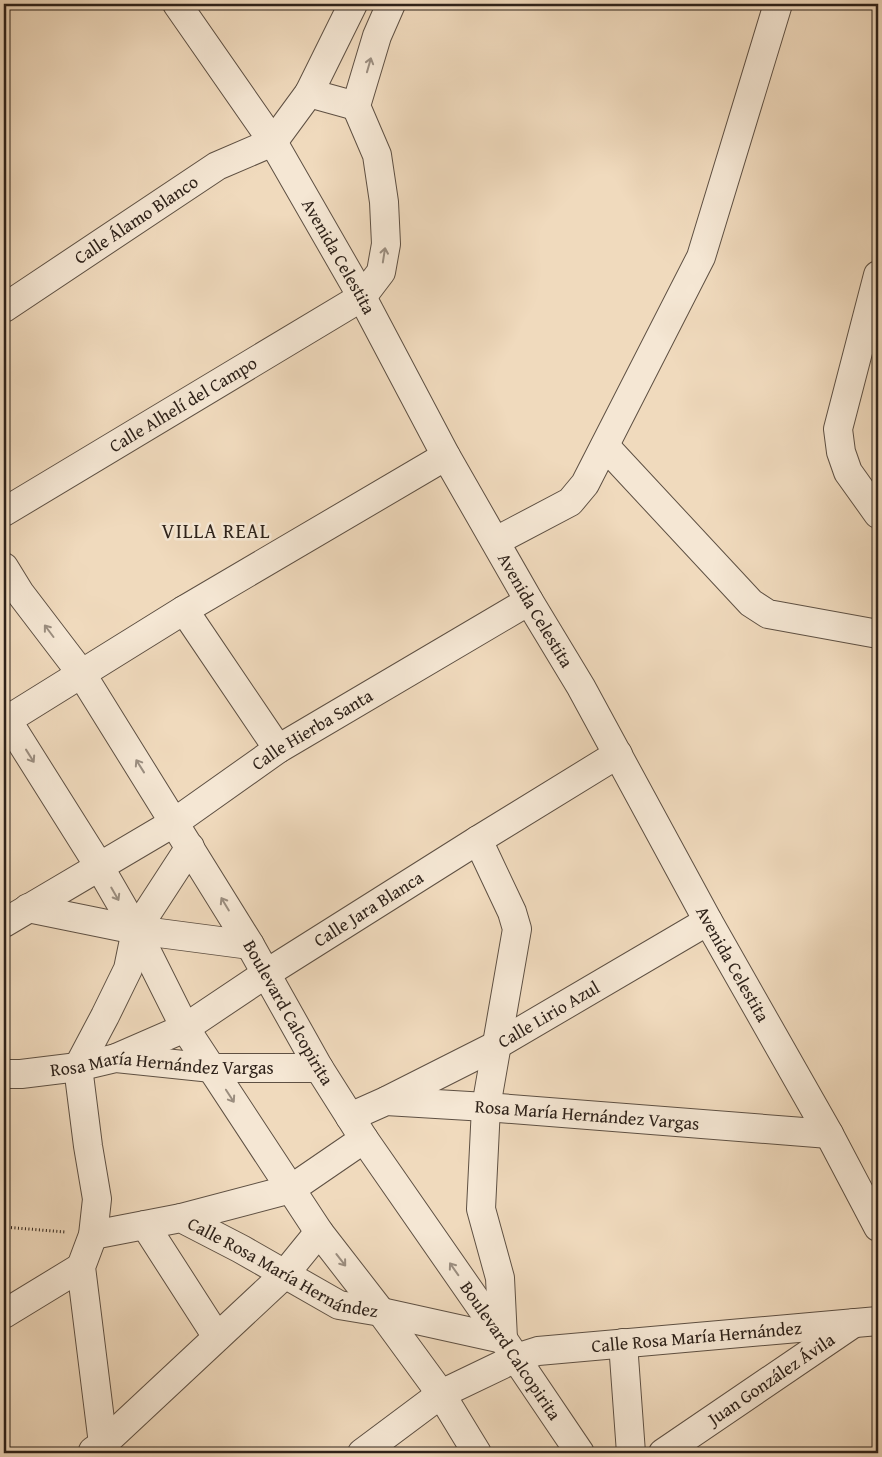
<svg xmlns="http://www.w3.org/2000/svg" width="882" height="1457" font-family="'Gentium Book Plus',serif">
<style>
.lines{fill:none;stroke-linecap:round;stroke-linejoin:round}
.minor-casing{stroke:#5e5043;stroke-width:30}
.path{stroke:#2e221a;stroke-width:3;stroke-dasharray:1 2.5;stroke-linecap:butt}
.minor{stroke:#f5e7d4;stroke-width:28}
.oneway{stroke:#9b8e80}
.labels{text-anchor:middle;stroke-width:5;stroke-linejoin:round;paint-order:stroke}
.street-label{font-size:18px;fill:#2e221a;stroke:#f5e7d4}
.quarter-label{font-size:20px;letter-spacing:1px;fill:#2e221a;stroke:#f5e7d4}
</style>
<rect width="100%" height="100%" fill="#f0dabd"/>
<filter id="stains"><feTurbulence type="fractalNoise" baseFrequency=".004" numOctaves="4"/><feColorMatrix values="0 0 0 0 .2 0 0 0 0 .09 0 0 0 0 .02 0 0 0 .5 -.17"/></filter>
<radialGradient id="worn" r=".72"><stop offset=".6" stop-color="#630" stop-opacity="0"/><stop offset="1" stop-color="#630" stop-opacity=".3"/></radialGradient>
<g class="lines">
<defs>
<g id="minor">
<path id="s1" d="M177,4L273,142L362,297L446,456L529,601L581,687L708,921L829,1134L878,1227"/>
<path d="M309,93L356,106"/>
<path d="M878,275L838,429L841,452L848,472L878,514"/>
<path id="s2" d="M4,308L217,166L273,142L309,93L353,4"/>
<path d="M605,446L751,603L768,614L878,634"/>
<path id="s3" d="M4,512L362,297L381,272L386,244L384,202L377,155L356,106L377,36L391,4"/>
<path d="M496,541L570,502L585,484L701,257L778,4"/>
<path id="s4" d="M4,567L20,593L81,673L250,945L319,1068L364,1139L503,1339L580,1453"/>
<path d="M184,610L278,749"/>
<path d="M4,715L99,866L136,930L185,1028L319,1232L381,1312L441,1394L477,1453"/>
<path d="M7,720L184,610L446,456"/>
<path d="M28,908L136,930L250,945"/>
<path id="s5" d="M4,923L175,822L278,749L529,601"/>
<path id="s6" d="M116,1058L185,1028L267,973L478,840L618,754"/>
<path id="s7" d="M4,1074H21L78,1067L116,1058L212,1068H319"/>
<path id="s8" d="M388,1100L495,1046L708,921"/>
<path id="s9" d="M350,1117L386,1101L486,1107L829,1134"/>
<path d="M181,1218L291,1189L364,1139"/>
<path d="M145,1225L217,1337"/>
<path id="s10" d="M93,1235L181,1218L241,1249L339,1305L381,1312L503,1339L500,1278L481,1209L486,1107L517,929L512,912L478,840"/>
<path d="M4,1314L81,1267"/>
<path d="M623,1343L631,1453"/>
<path d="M103,1444L81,1267L93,1235L97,1199L88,1146L78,1067L105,1016L128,969L136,930L190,847"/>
<path d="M93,1451L103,1444L284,1275L319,1232"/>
<path id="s11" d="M362,1453L441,1394L516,1358L538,1351L878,1321"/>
<path id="s12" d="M663,1453L854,1323"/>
</g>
</defs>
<!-- minor casing -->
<use href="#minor" class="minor-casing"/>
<!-- path -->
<path class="path" d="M4,1227L65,1232"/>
<!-- minor -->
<use href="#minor" class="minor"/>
</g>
<!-- one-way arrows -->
<defs><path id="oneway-shaft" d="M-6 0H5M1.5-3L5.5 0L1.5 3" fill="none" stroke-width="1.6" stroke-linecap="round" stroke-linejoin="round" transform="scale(1.25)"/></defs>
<g class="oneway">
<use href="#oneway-shaft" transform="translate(369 65) rotate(-74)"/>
<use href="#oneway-shaft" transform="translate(384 255) rotate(-81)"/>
<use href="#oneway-shaft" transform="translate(49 631) rotate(-127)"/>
<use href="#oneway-shaft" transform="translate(30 756) rotate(58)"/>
<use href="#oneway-shaft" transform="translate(140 766) rotate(-122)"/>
<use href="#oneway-shaft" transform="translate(115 894) rotate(60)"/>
<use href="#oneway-shaft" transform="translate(225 904) rotate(-121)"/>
<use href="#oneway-shaft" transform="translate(230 1096) rotate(57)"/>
<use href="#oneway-shaft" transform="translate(341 1260) rotate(52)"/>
<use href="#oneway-shaft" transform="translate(454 1269) rotate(-125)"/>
</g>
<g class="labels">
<!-- street labels -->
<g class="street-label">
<text dy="6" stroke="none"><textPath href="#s2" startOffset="159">Calle Álamo Blanco</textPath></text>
<text dy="6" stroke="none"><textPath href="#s1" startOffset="300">Avenida Celestita</textPath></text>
<text dy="6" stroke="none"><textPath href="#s3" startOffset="209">Calle Alhelí del Campo</textPath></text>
<text dy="6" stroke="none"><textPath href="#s1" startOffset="705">Avenida Celestita</textPath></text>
<text dy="6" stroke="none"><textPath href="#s5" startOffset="364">Calle Hierba Santa</textPath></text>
<text dy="6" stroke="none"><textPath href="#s6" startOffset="294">Calle Jara Blanca</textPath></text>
<text dy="6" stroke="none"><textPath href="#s1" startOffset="1110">Avenida Celestita</textPath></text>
<text dy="6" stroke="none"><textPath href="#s4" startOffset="529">Boulevard Calcopirita</textPath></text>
<text dy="6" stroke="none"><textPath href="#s8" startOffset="182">Calle Lirio Azul</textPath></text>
<text dy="6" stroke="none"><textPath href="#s7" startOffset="159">Rosa María Hernández Vargas</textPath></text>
<text dy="6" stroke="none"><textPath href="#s9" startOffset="241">Rosa María Hernández Vargas</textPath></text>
<text dy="6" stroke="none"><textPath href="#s10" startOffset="204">Calle Rosa María Hernández</textPath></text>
<text dy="6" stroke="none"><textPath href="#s11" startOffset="364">Calle Rosa María Hernández</textPath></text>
<text dy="6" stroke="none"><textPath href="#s4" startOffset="934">Boulevard Calcopirita</textPath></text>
<text dy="6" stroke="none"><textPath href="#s12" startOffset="131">Juan González Ávila</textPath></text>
</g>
<!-- quarter labels -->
<g class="quarter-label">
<text x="216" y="538">VILLA REAL</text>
</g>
</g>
<!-- margin -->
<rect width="882" height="1457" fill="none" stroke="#f0dabd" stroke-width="20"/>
<rect x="5" y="5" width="872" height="1447" fill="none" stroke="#2e221a" stroke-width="2.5"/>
<rect x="10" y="10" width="862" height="1437" fill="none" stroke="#2e221a"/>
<rect width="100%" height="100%" filter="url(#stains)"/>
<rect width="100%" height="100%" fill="url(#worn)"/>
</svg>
